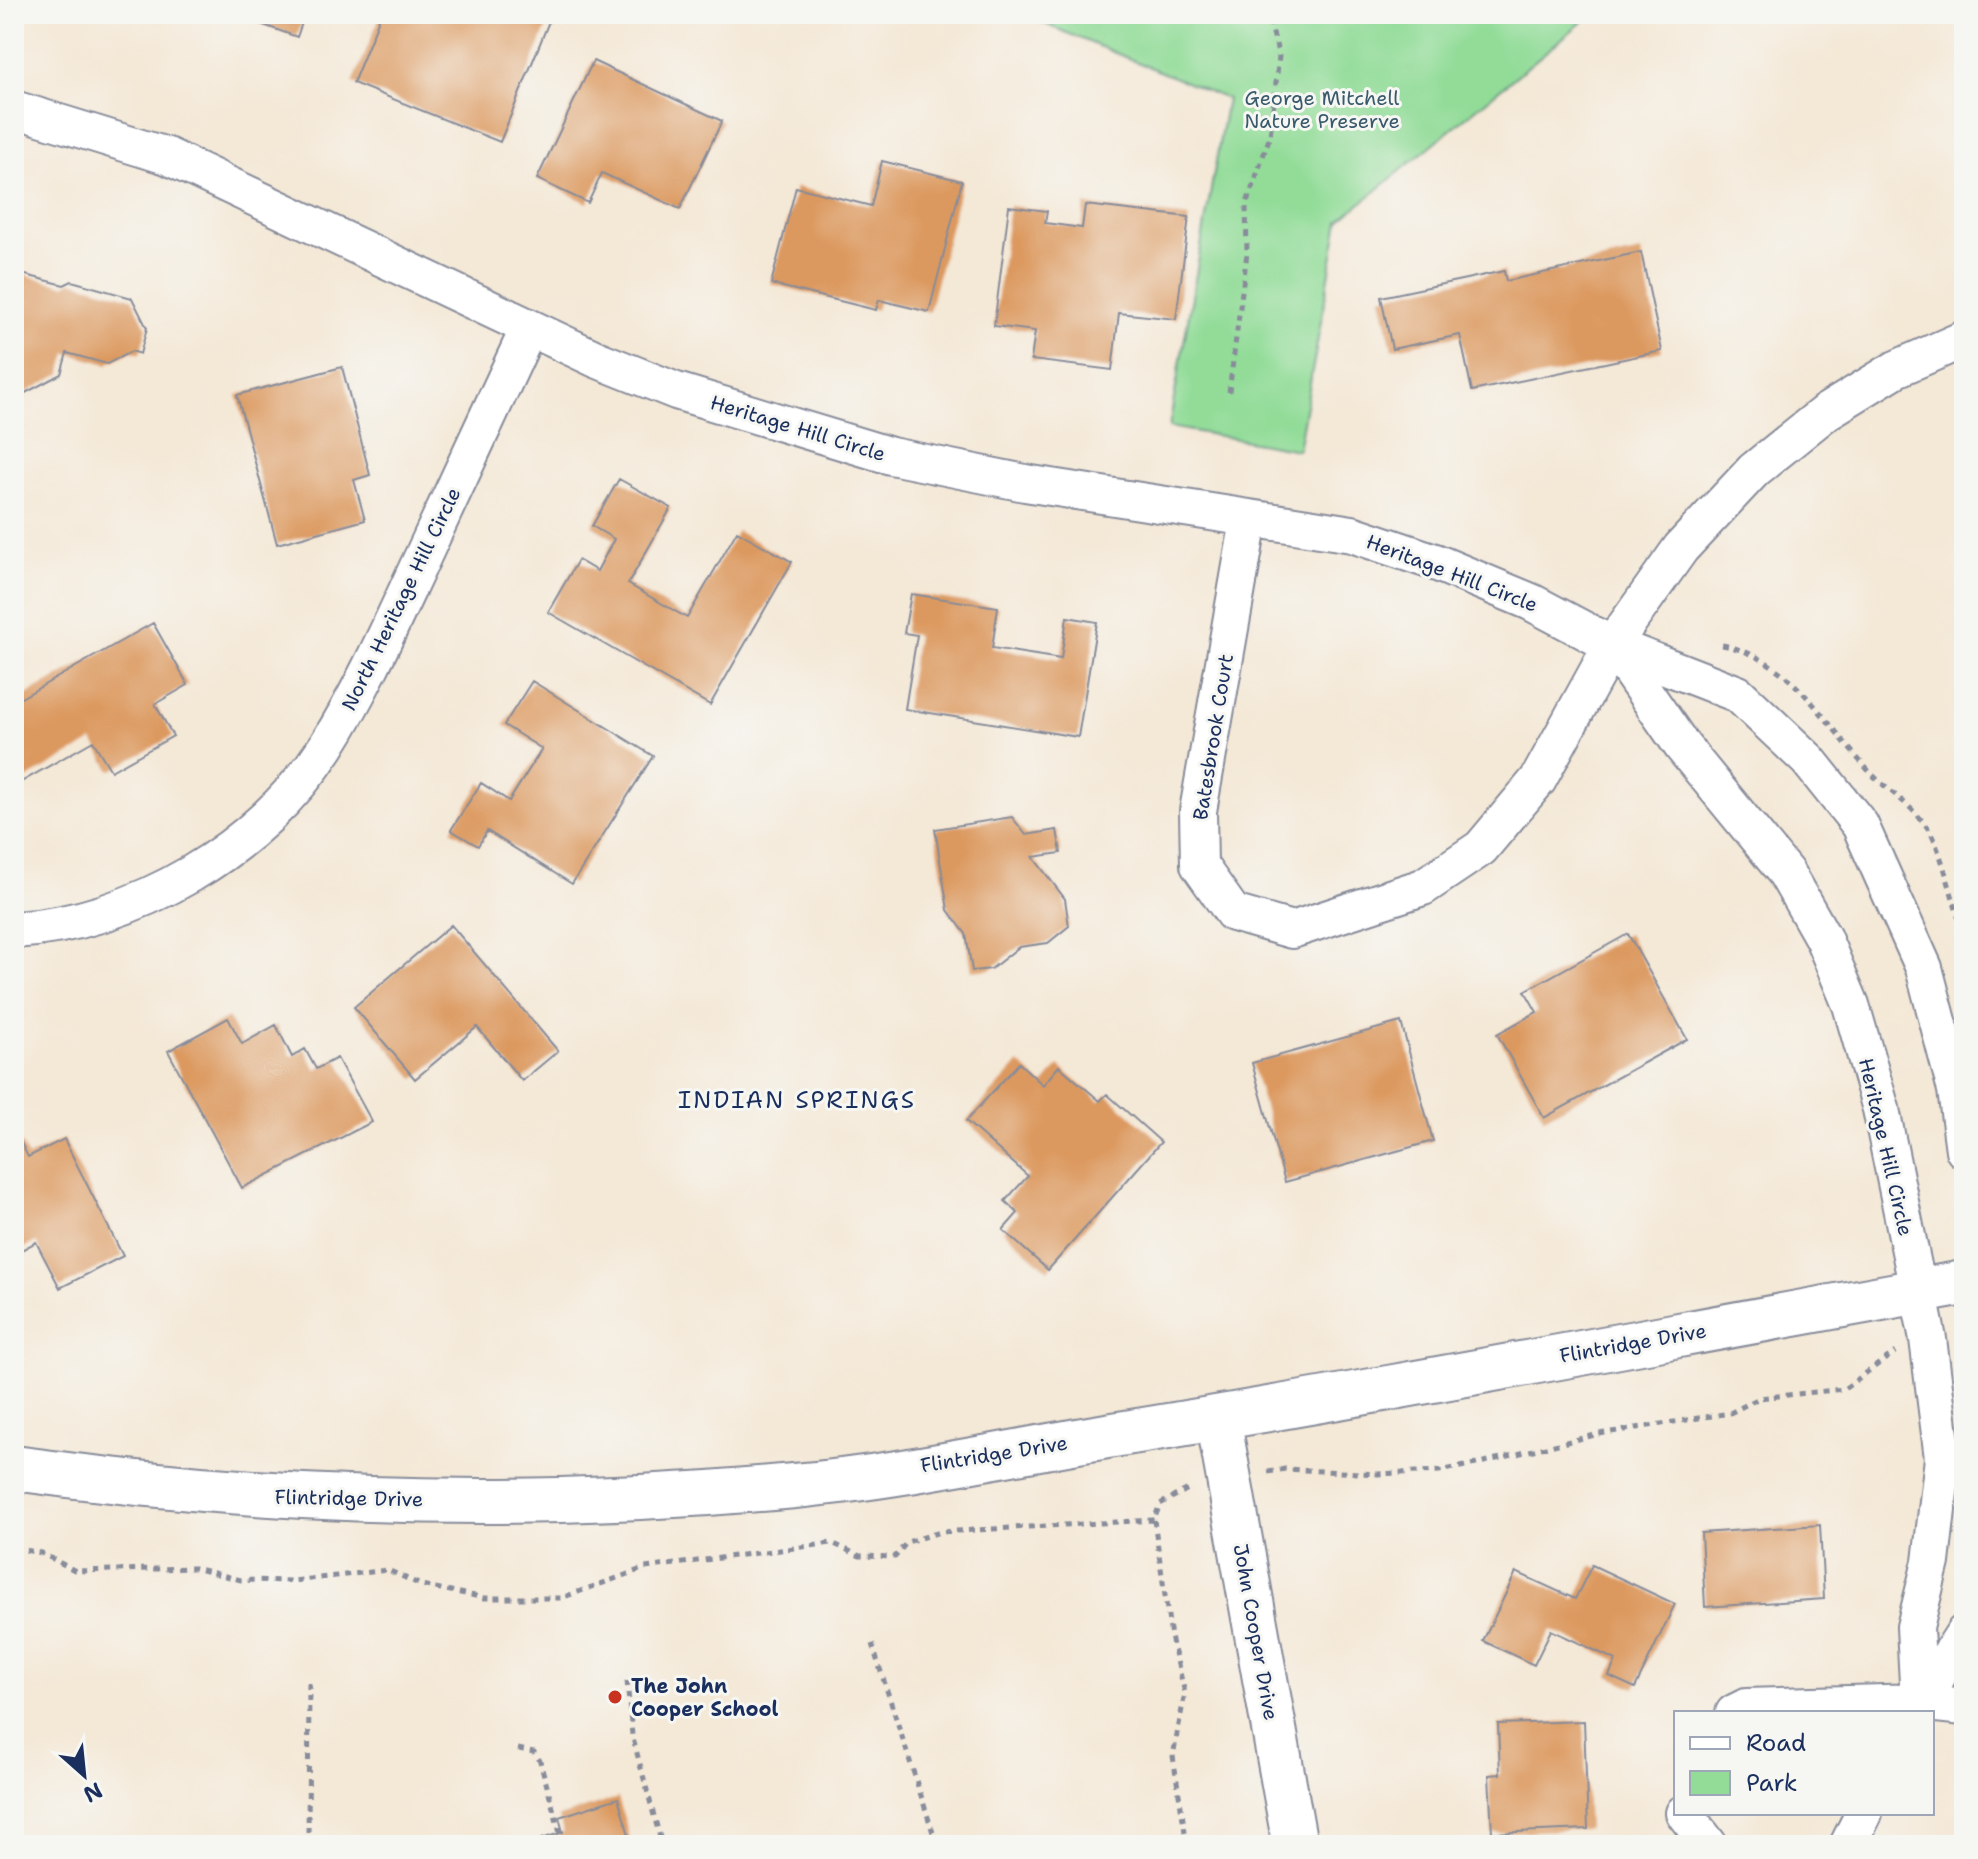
<svg xmlns="http://www.w3.org/2000/svg" width="1978" height="1859" font-family="'Shantell Sans',sans-serif">
<style>
.green{fill:#92dc98;stroke:#56867b;stroke-width:2}
.building{fill:#dc995f}
.lines{fill:none;stroke-linecap:round;stroke-linejoin:round}
.street-casing{stroke:#888c9a;stroke-width:40}
.secondary-casing{stroke:#888c9a;stroke-width:48}
.path{stroke:#888c9a;stroke-width:5;stroke-dasharray:6 6;stroke-linecap:butt}
.street{stroke:#fff;stroke-width:36}
.secondary{stroke:#fff;stroke-width:44}
.poi-dot{fill:#c8321e;stroke:#f6f6f2;stroke-width:3}
.labels{text-anchor:middle;stroke-width:6;stroke-linejoin:round;paint-order:stroke}
.park-label{font-size:20px;fill:#395a6c;stroke:#f6f6f2}
.street-label{font-size:20px;fill:#1b2f5e;stroke:#f6f6f2}
.poi-label{font-size:20px;font-weight:bold;fill:#1b2f5e;stroke:#f6f6f2;text-anchor:start}
.quarter-label{font-size:24px;letter-spacing:2px;fill:#1b2f5e;stroke:#f6f6f2}
</style>
<rect width="100%" height="100%" fill="#f6f6f2"/>
<filter id="ink" filterUnits="userSpaceOnUse"><feTurbulence type="fractalNoise" baseFrequency=".0125" numOctaves="2"/><feDisplacementMap in="SourceGraphic" scale="16" xChannelSelector="R" yChannelSelector="G"/><feConvolveMatrix kernelMatrix="1 2 1 2 8 2 1 2 1" color-interpolation-filters="sRGB"/></filter>
<filter id="wash" filterUnits="userSpaceOnUse"><feTurbulence type="fractalNoise" baseFrequency=".006" numOctaves="4" result="noise"/><feDisplacementMap in="SourceGraphic" scale="32" xChannelSelector="R" yChannelSelector="G"/><feGaussianBlur stdDeviation="1.8" result="paint"/><feColorMatrix in="noise" values="0 0 0 0 0 0 0 0 0 0 0 0 0 0 0 0 0 1.4 0 .05"/><feComposite in="paint" operator="in"/></filter>
<g filter="url(#wash)">
<rect width="100%" height="100%" fill="#f4e8d6"/>
<!-- green -->
<path class="green" d="M1021,14H1592L1339,221L1298,450L1169,427L1227,99Z"/>
<g id="blocks">
<!-- building -->
<path class="building" d="M233,14H305L297,37Z
M381,14H552L500,142L353,83Z
M593,61L722,121L680,209L602,173L588,203L537,179Z
M882,161L962,181L929,312L879,300L876,310L771,284L796,187L871,206Z
M1085,205L1189,217L1176,319L1119,313L1112,370L1031,360L1035,331L994,326L1009,206L1047,211L1045,223L1082,228Z
M1641,252L1662,351L1472,391L1460,335L1392,349L1381,297L1504,271L1506,281Z
M14,272L64,285L72,281L132,298L147,328L140,354L132,351L107,364L67,353L61,374L14,399Z
M342,367L370,475L354,480L365,520L277,544L237,395Z
M619,479L671,508L628,584L687,618L737,531L792,562L710,705L548,612L578,560L597,571L614,539L592,526Z
M911,594L998,607L992,648L1061,659L1067,617L1097,622L1078,737L905,709L917,635L904,633Z
M153,623L188,685L155,704L173,736L111,771L93,741L14,786V702Z
M532,681L653,756L572,884L487,831L478,846L451,830L481,783L509,801L542,749L504,725Z
M1012,817L1026,835L1057,830L1061,853L1033,857L1065,899L1069,926L1048,943L1019,947L991,969L972,971L966,934L948,910L935,829Z
M451,925L558,1051L522,1081L477,1027L415,1079L354,1007Z
M1628,934L1687,1039L1544,1118L1497,1034L1537,1012L1525,991Z
M228,1018L242,1044L276,1025L292,1057L305,1049L316,1069L337,1058L372,1122L242,1188L168,1051Z
M1401,1022L1433,1141L1285,1182L1252,1063Z
M1019,1063L1043,1085L1059,1066L1100,1101L1107,1094L1161,1142L1048,1270L1003,1230L1018,1213L1005,1201L1028,1176L966,1121Z
M14,1129L28,1157L64,1139L123,1256L60,1288L36,1242L14,1254Z
M1820,1525L1824,1599L1705,1607L1701,1533Z
M1592,1565L1675,1604L1635,1688L1609,1676L1616,1660L1551,1630L1534,1665L1483,1641L1516,1572L1575,1599Z
M1584,1721L1588,1829L1492,1833L1489,1775L1500,1774L1498,1724Z
M618,1798L632,1845H524L563,1832L559,1817Z"/>
</g>
</g>
<g filter="url(#ink)">
<use href="#blocks" fill-opacity="0" stroke="#888c9a" stroke-width="2"/>
<g class="lines">
<defs>
<path id="street" d="M14,109L167,156L596,359L676,391L891,456L1025,483L1352,534L1435,562L1531,602L1612,645L1738,694L1808,760L1860,825L1924,968L1956,1090L1964,1150
M1249,520L1198,811L1199,865L1233,913L1292,930L1423,887L1481,848L1538,780L1612,645L1681,548L1754,470L1826,412L1896,369L1964,339
M1612,645L1682,746L1786,873L1823,938L1851,1005L1881,1109L1928,1339L1943,1458L1931,1562L1915,1627L1919,1702
M14,930C135,923 260,849 326,747C364,687 392,622 422,558C458,481 493,405 529,328
M1916,1708L1964,1633
M1734,1713L1746,1707L1919,1702L1964,1707
M1684,1813L1709,1845
M1848,1845L1864,1813"/>
<path id="secondary" d="M1218,1418L1295,1845
M14,1468C272,1504 535,1511 794,1486C897,1477 1004,1453 1107,1436C1393,1390 1678,1334 1964,1283"/>
</defs>
<!-- street casing -->
<use href="#street" class="street-casing"/>
<!-- secondary casing -->
<use href="#secondary" class="secondary-casing"/>
<!-- path -->
<path class="path" d="M1229,392L1247,253L1246,206L1270,136L1279,56L1268,14
M1722,645C1791,658 1824,722 1868,770C1887,791 1913,805 1929,830C1943,854 1954,907 1964,935
M1268,1472L1285,1469L1378,1474L1439,1471L1476,1464L1599,1434L1730,1413L1759,1398L1844,1389L1895,1352
M1154,1520L1171,1637L1185,1693L1173,1756L1187,1845
M14,1548L41,1553L76,1571L194,1568L241,1580L293,1581L388,1570L421,1585L485,1598H561L645,1568L832,1543L860,1556L895,1557L907,1542L940,1532L1154,1520L1160,1504L1192,1487
M872,1644L937,1845
M627,1681L632,1735L662,1845
M518,1749L534,1752L540,1761L560,1833
M308,1845L309,1679"/>
<!-- street -->
<use href="#street" class="street"/>
<!-- secondary -->
<use href="#secondary" class="secondary"/>
</g>
</g>
<!-- markers -->
<circle class="poi-dot" cx="615" cy="1697" r="8"/>
<g class="labels">
<!-- park labels -->
<g class="park-label">
<text x="1322" y="105">George Mitchell<tspan x="1322" dy="23">Nature Preserve</tspan></text>
</g>
<!-- street labels -->
<g class="street-label">
<text transform="translate(798 428) rotate(17)" y="7">Heritage Hill Circle</text>
<text transform="translate(1452 573) rotate(21)" y="7">Heritage Hill Circle</text>
<text transform="translate(401 599) rotate(-64)" y="7">North Heritage Hill Circle</text>
<text transform="translate(1213 737) rotate(-81)" y="7">Batesbrook Court</text>
<text transform="translate(1886 1147) rotate(77)" y="7">Heritage Hill Circle</text>
<text transform="translate(1633 1343) rotate(-10)" y="7">Flintridge Drive</text>
<text transform="translate(994 1454) rotate(-9)" y="7">Flintridge Drive</text>
<text transform="translate(349 1498) rotate(1)" y="7">Flintridge Drive</text>
<text transform="translate(1256 1632) rotate(80)" y="7">John Cooper Drive</text>
</g>
<!-- poi labels -->
<g class="poi-label">
<text x="631" y="1693">The John<tspan x="631" dy="23">Cooper School</tspan></text>
</g>
<!-- quarter labels -->
<g class="quarter-label">
<text x="797" y="1108">INDIAN SPRINGS</text>
</g>
</g>
<!-- margin -->
<rect width="1978" height="1859" fill="none" stroke="#f6f6f2" stroke-width="48"/>
<!-- legend -->
<rect x="1674" y="1711" width="260" height="104" fill="#f6f6f2" stroke="#9ea6b7" stroke-width="2"/>
<rect x="1690" y="1737" width="40" height="12" fill="#ffffff" stroke="#9ea6b7" stroke-width="2"/>
<text x="1746" y="1751" font-size="24" fill="#1b2f5e">Road</text>
<rect x="1690" y="1771" width="40" height="24" fill="#92dc98" stroke="#9ea6b7" stroke-width="2"/>
<text x="1746" y="1791" font-size="24" fill="#1b2f5e">Park</text>
<!-- north arrow -->
<g transform="translate(84 1775) rotate(153)" stroke="#f6f6f2" stroke-width="6" paint-order="stroke">
<path d="M0-6L14 30L0 20L-14 30Z" fill="#1b2f5e"/>
<text y="-12" font-size="22" font-weight="bold" text-anchor="middle" fill="#1b2f5e">N</text>
</g>
</svg>
